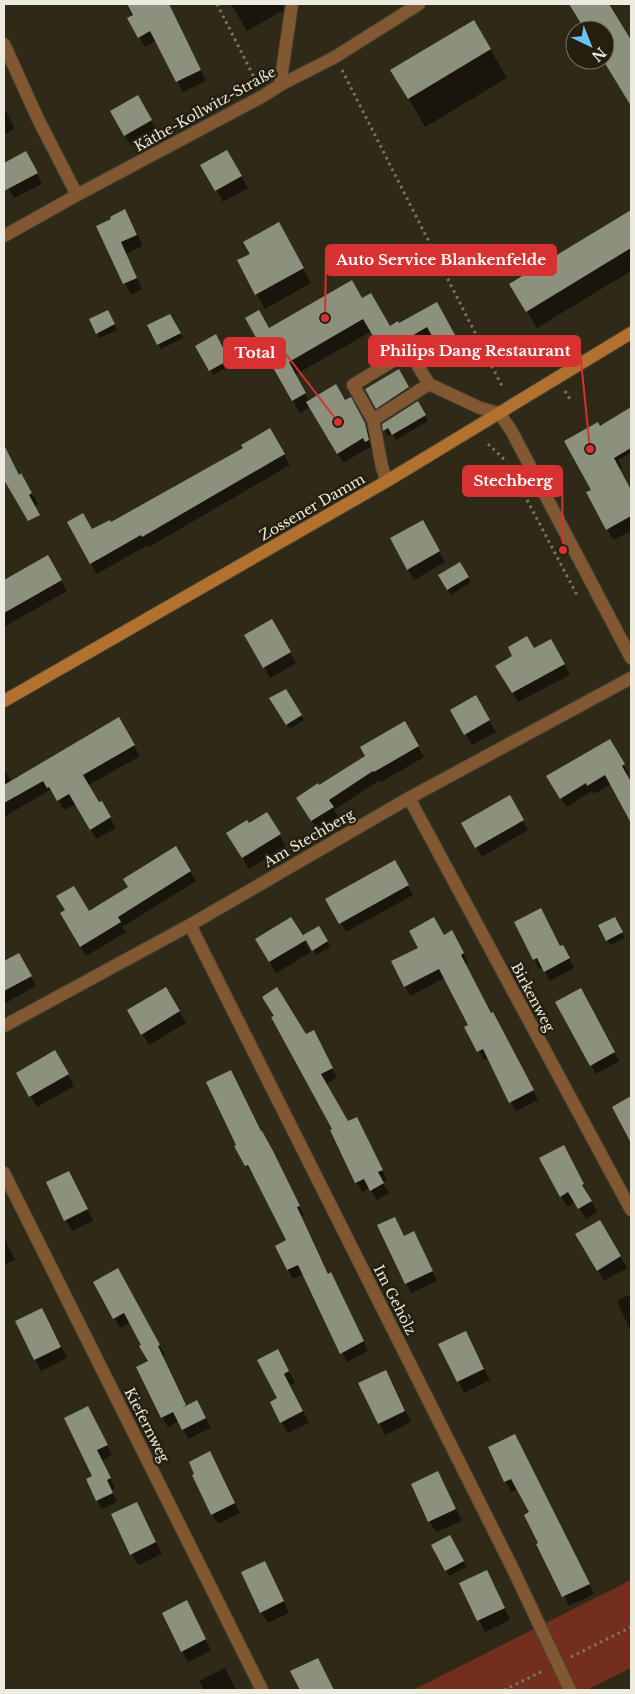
<svg xmlns="http://www.w3.org/2000/svg" width="635" height="1694" font-family="'Libre Baskerville',serif">
<style>
.green{fill:#742e1e}
.shadow{fill:#0007}
.building{fill:#8c917d}
.lines{fill:none;stroke-linecap:round;stroke-linejoin:round}
.lane-casing{stroke:#4a4434;stroke-width:14}
.street-casing{stroke:#4a4434;stroke-width:14}
.secondary-casing{stroke:#4a4434;stroke-width:14}
.path{stroke:#7a7567;stroke-width:3;stroke-dasharray:2.5 4;stroke-linecap:butt}
.lane{stroke:#815832;stroke-width:12}
.street{stroke:#815832;stroke-width:12}
.secondary{stroke:#b2712f;stroke-width:12}
.labels{text-anchor:middle;stroke-width:5;stroke-linejoin:round;paint-order:stroke}
.street-label{font-size:14px;fill:#edeadf;stroke:#251f0f}
.leader{fill:none;stroke:#d73231;stroke-width:2}
.callout-dot{fill:#d73231;stroke:#251f0f;stroke-width:2}
.callout{fill:#d73231;stroke:#d73231;stroke-width:2}
.callout-label{font-size:15px;text-anchor:middle;font-weight:bold;fill:#fff}
</style>
<rect width="100%" height="100%" fill="#2f2918"/>
<!-- green -->
<path class="green" d="M631,1580V1668L587,1690H413Z"/>
<!-- shadow -->
<path class="shadow" d="M126,4H168L206,81L183,92L156,41L145,47L129,18L132,17Z
M231,4H295L247,31Z
M570,4H608L631,42V105L604,60L605,30H586Z
M490,49L507,78L425,127L392,70Z
M138,97L157,132L131,146L112,111Z
M4,107L15,129L4,135Z
M227,151L248,188L223,202L202,165Z
M26,153L42,184L14,198L4,180V164Z
M125,211L143,246L126,254L142,289L131,295L97,227L112,220Z
M631,213V271L537,328L511,285Z
M287,238L311,283L265,309L256,294Z
M361,299L389,327L444,316L461,348L445,356L435,339L391,365L372,331L295,375L309,401L345,402L350,399L370,434L373,450L372,451L370,447L343,463L311,406L300,413L246,319L268,329Z
M170,315L183,338L161,349L158,344Z
M111,316L117,330L100,338L90,320Z
M215,336L231,365L213,375L197,346Z
M399,371L411,393L380,413L366,390Z
M417,403L428,421L396,440L392,433L387,436L383,424Z
M631,408V453L618,460L622,468L619,470L631,491V531L613,540L607,529L593,490L600,428Z
M270,430L290,465L149,547L148,545L97,574L68,523L92,531L110,523L245,448Z
M21,475L38,504L24,512Z
M422,521L445,562L414,580L391,539Z
M47,557L67,591L4,627V582Z
M460,564L471,582L451,595L440,576Z
M272,621L296,663L270,678L246,636Z
M550,640L570,675L518,702L497,666Z
M285,690L304,720L290,729L271,699Z
M475,696L496,732L472,745L452,710Z
M119,719L140,756L87,786L98,804L101,802L116,828L96,839L76,804L64,810L56,796L54,798L50,790L4,817V773L6,772L12,782Z
M405,723L424,757L381,782L380,780L334,810L339,818L318,831L304,808L319,787L366,756Z
M610,741L629,774L626,775L631,785V819L611,784L594,794L592,791L567,807L553,786Z
M510,797L528,830L482,857L463,824Z
M267,813L286,846L249,869L228,833L249,825Z
M176,848L196,881L122,927L126,932L86,956L61,914L66,911L89,913L129,888Z
M394,862L413,895L346,932L327,899Z
M614,918L625,938L610,945L600,926Z
M291,919L311,952L276,973L256,939Z
M318,927L330,947L316,955L305,936Z
M444,936L457,941L468,963L465,965L491,1014L498,1022L538,1100L516,1111L488,1058L484,1060L479,1051L466,1027L470,1026L445,978L410,996L405,986Z
M560,947L568,956L574,968L550,981L543,967L539,969L534,959Z
M19,955L36,986L4,1004V963Z
M166,989L186,1023L149,1045L129,1011Z
M585,998L619,1061L596,1074L591,1065Z
M305,1036L319,1041L337,1078L326,1084L348,1123L362,1128L387,1180L382,1182L389,1193L377,1200L370,1188L362,1192L331,1131L334,1130Z
M55,1052L74,1086L37,1107L17,1073Z
M231,1071L304,1215L301,1217L329,1275L336,1283L368,1351L347,1362L303,1274L293,1279L288,1270V1241L254,1174L252,1175L236,1146L238,1145Z
M569,1157L597,1212L586,1219L575,1202L567,1207L561,1196Z
M75,1184L93,1221L72,1231L66,1220Z
M599,1221L627,1268L604,1281L577,1234Z
M4,1237L15,1260L4,1265Z
M419,1242L437,1281L411,1293L406,1283Z
M118,1270L165,1355L162,1356L186,1407L203,1412L211,1428L188,1439L179,1421L168,1427L162,1417L150,1362L143,1345L130,1322L120,1328L95,1283Z
M631,1294V1332L617,1301Z
M42,1309L67,1358L41,1371L16,1322Z
M472,1344L490,1380L464,1393L440,1345Z
M284,1362L295,1383L290,1385L309,1423L288,1433L281,1422L278,1399Z
M392,1382L411,1422L385,1435L379,1423Z
M93,1417L112,1455L102,1460L115,1488L111,1489L117,1502L102,1509L97,1500L94,1477Z
M520,1445L594,1594L569,1606L540,1543L530,1513L518,1489L511,1492L489,1447Z
M215,1463L240,1513L218,1524L212,1514Z
M438,1472L462,1521L436,1532L429,1521Z
M137,1503L162,1554L138,1565L132,1554Z
M450,1536L466,1567L449,1576L433,1545Z
M270,1573L289,1613L268,1623L261,1612Z
M493,1582L510,1620L485,1632L461,1583Z
M193,1613L211,1651L188,1662L182,1651Z
M225,1668L236,1690H204L199,1681Z"/>
<!-- building -->
<path class="building" d="M127,4H169L201,70L176,82L150,31L138,38L127,18L133,15Z
M569,4H609L631,40V106L603,60H605V30H585Z
M474,20L491,49L408,99L390,70Z
M138,95L152,120L124,136L110,111Z
M227,150L242,176L215,191L200,165Z
M26,151L38,173L4,191V163Z
M125,209L137,235L121,242L137,278L123,284L96,226L111,219L110,217Z
M631,210V248L526,312L509,284Z
M279,222L304,268L255,295L237,260L250,254L243,242Z
M352,280L362,298L371,293L390,326L398,321L399,323L437,302L455,335L437,345L427,327L383,353L363,319L289,362L306,393L292,401L245,318L259,310L269,328Z
M108,310L115,324L96,334L89,319Z
M170,314L181,333L157,345L147,325Z
M216,334L229,360L209,371L195,346Z
M399,369L409,387L376,409L365,389Z
M336,384L345,400L351,397L365,423L369,440L365,442L363,438L337,454L306,402Z
M418,401L426,415L392,435L388,428L383,431L382,424Z
M631,407V448L614,458L631,490V516L606,530L586,492L591,490L564,441L598,422L600,426Z
M270,428L285,454L142,537L141,535L90,564L67,522L83,513L92,529L110,520L111,522L243,448L241,445Z
M4,445L19,475L21,473L32,493L29,495L40,515L28,521L4,480Z
M423,520L440,551L407,570L390,538Z
M48,555L62,580L4,613V580Z
M460,562L469,577L447,590L438,575Z
M272,619L291,652L263,668L244,635Z
M527,636L534,648L551,639L565,664L512,693L495,666L512,656L508,647Z
M286,689L302,715L286,725L269,698Z
M476,695L490,720L464,735L450,710Z
M119,717L135,745L83,775L99,802L102,801L111,817L90,830L69,794L57,801L49,787L47,788L43,781L4,803V785Z
M405,721L419,746L374,772L373,771L329,800L334,807L311,821L296,798L318,783L319,785L365,756L360,747Z
M610,739L625,764L622,766L631,782V823L605,775L587,786L586,783L560,799L546,776Z
M510,795L524,820L475,848L461,823Z
M267,812L281,834L242,858L226,833L247,820L249,823Z
M176,846L191,871L118,917L121,922L80,947L60,913L65,910L56,896L74,886L89,911L128,887L123,879Z
M395,860L409,885L339,924L325,899Z
M541,908L560,946L563,945L570,958L544,972L537,958L533,960L514,922Z
M291,917L306,940L269,962L255,939Z
M434,917L444,935L452,930L464,953L461,955L491,1013L493,1012L534,1090L509,1103L483,1049L477,1052L464,1027L468,1025L439,969L404,987L391,961L418,948L409,931Z
M615,917L623,932L606,941L598,925Z
M319,926L328,941L312,951L303,935Z
M19,953L32,976L4,991V961Z
M166,987L180,1011L141,1035L127,1010Z
M277,987L306,1034L314,1030L333,1068L321,1074L348,1121L357,1117L383,1170L378,1172L384,1183L370,1191L364,1179L355,1183L330,1130L332,1129L271,1017L274,1016L262,997Z
M581,988L615,1052L590,1066L555,1002Z
M55,1050L69,1074L29,1097L16,1073Z
M231,1070L261,1131H262L273,1151L300,1206L297,1207L328,1274L331,1272L364,1341L340,1354L298,1265L287,1270L275,1246L286,1240L248,1165L245,1166L234,1146L236,1145L206,1082Z
M631,1096V1143L612,1107Z
M564,1145L584,1184L582,1185L592,1201L578,1209L568,1192L560,1197L539,1158Z
M69,1171L88,1209L64,1221L46,1182Z
M395,1217L404,1236L414,1231L433,1271L405,1284L377,1225Z
M600,1220L621,1256L597,1271L575,1234Z
M118,1268L160,1345L158,1346L186,1405L182,1408L197,1400L206,1418L182,1430L173,1412L161,1418L136,1367L148,1361L139,1346L141,1345L124,1313L113,1319L93,1282Z
M42,1308L61,1347L34,1360L15,1321Z
M466,1331L484,1369L457,1382L438,1344Z
M278,1349L289,1371L284,1374L303,1411L280,1423L270,1402L277,1398L257,1360Z
M386,1370L405,1411L378,1424L358,1383Z
M88,1406L108,1445L97,1450L111,1478L107,1480L113,1493L96,1501L86,1479L92,1476L64,1418Z
M515,1434L590,1584L562,1597L536,1544L538,1543L524,1515L529,1512L511,1479L504,1482L488,1447Z
M210,1451L235,1503L211,1515L192,1475L194,1474L189,1462Z
M438,1471L456,1509L428,1522L411,1484Z
M137,1502L156,1542L130,1555L111,1514Z
M450,1535L464,1561L445,1571L431,1545Z
M265,1561L284,1601L260,1613L241,1572Z
M487,1570L505,1608L477,1621L459,1583Z
M187,1600L206,1639L181,1652L162,1613Z
M318,1658L334,1690H300L290,1671Z"/>
<g class="lines">
<defs>
<path id="lane" d="M280,85L292,4
M373,420L353,385L409,351L429,384
M387,481L382,467L373,420L429,384L480,408L499,413"/>
<path id="street" d="M4,44L38,119L77,195
M4,236L77,195L263,96L280,85L335,57L419,4
M499,413L511,430L631,658
M409,798L631,1210
M190,925L512,1567L570,1690
M4,1026L190,925L409,798L631,678
M4,1173L262,1690"/>
<path id="secondary" d="M4,701L387,481L631,333"/>
</defs>
<!-- lane casing -->
<use href="#lane" class="lane-casing"/>
<!-- street casing -->
<use href="#street" class="street-casing"/>
<!-- secondary casing -->
<use href="#secondary" class="secondary-casing"/>
<!-- path -->
<path class="path" d="M217,4L256,81
M342,70L503,388
M543,354L549,364
M565,391L570,399
M488,444L507,462
M515,477L577,595
M571,1657L631,1627
M504,1690L543,1671"/>
<!-- lane -->
<use href="#lane" class="lane"/>
<!-- street -->
<use href="#street" class="street"/>
<!-- secondary -->
<use href="#secondary" class="secondary"/>
</g>
<g class="labels">
<!-- street labels -->
<g class="street-label">
<text transform="translate(205 109) rotate(-29)" y="5">Käthe-Kollwitz-Straße</text>
<text transform="translate(312 507) rotate(-30)" y="5">Zossener Damm</text>
<text transform="translate(309 838) rotate(-30)" y="5">Am Stechberg</text>
<text transform="translate(533 997) rotate(62)" y="5">Birkenweg</text>
<text transform="translate(395 1300) rotate(63)" y="5">Im Gehölz</text>
<text transform="translate(147 1425) rotate(63)" y="5">Kiefernweg</text>
</g>
</g>
<!-- callouts -->
<path class="leader" d="M325 318L326 260M590 449L580 351M338 422L285 353M563 550L562 481"/>
<g class="callout-dot">
<circle cx="325" cy="318" r="5"/>
<circle cx="590" cy="449" r="5"/>
<circle cx="338" cy="422" r="5"/>
<circle cx="563" cy="550" r="5"/>
</g>
<g class="callout">
<rect x="326" y="245" width="230" height="30" rx="5"/>
<rect x="369" y="336" width="211" height="30" rx="5"/>
<rect x="224" y="338" width="61" height="30" rx="5"/>
<rect x="463" y="466" width="99" height="30" rx="5"/>
</g>
<g class="callout-label">
<text x="441" y="265">Auto Service Blankenfelde</text>
<text x="475" y="356">Philips Dang Restaurant</text>
<text x="255" y="358">Total</text>
<text x="513" y="486">Stechberg</text>
</g>
<!-- border -->
<rect width="635" height="1694" fill="none" stroke="#edeadf" stroke-width="10"/>
<!-- north arrow -->
<g transform="translate(590 45) rotate(137)"><circle r="24" fill="#251f0f" stroke="#757062"/>
<path d="M0-4L9 19L0 12L-9 19Z" fill="#68c4f0"/>
<text y="-8" font-size="14" font-weight="bold" text-anchor="middle" fill="#edeadf">N</text>
</g>
</svg>
